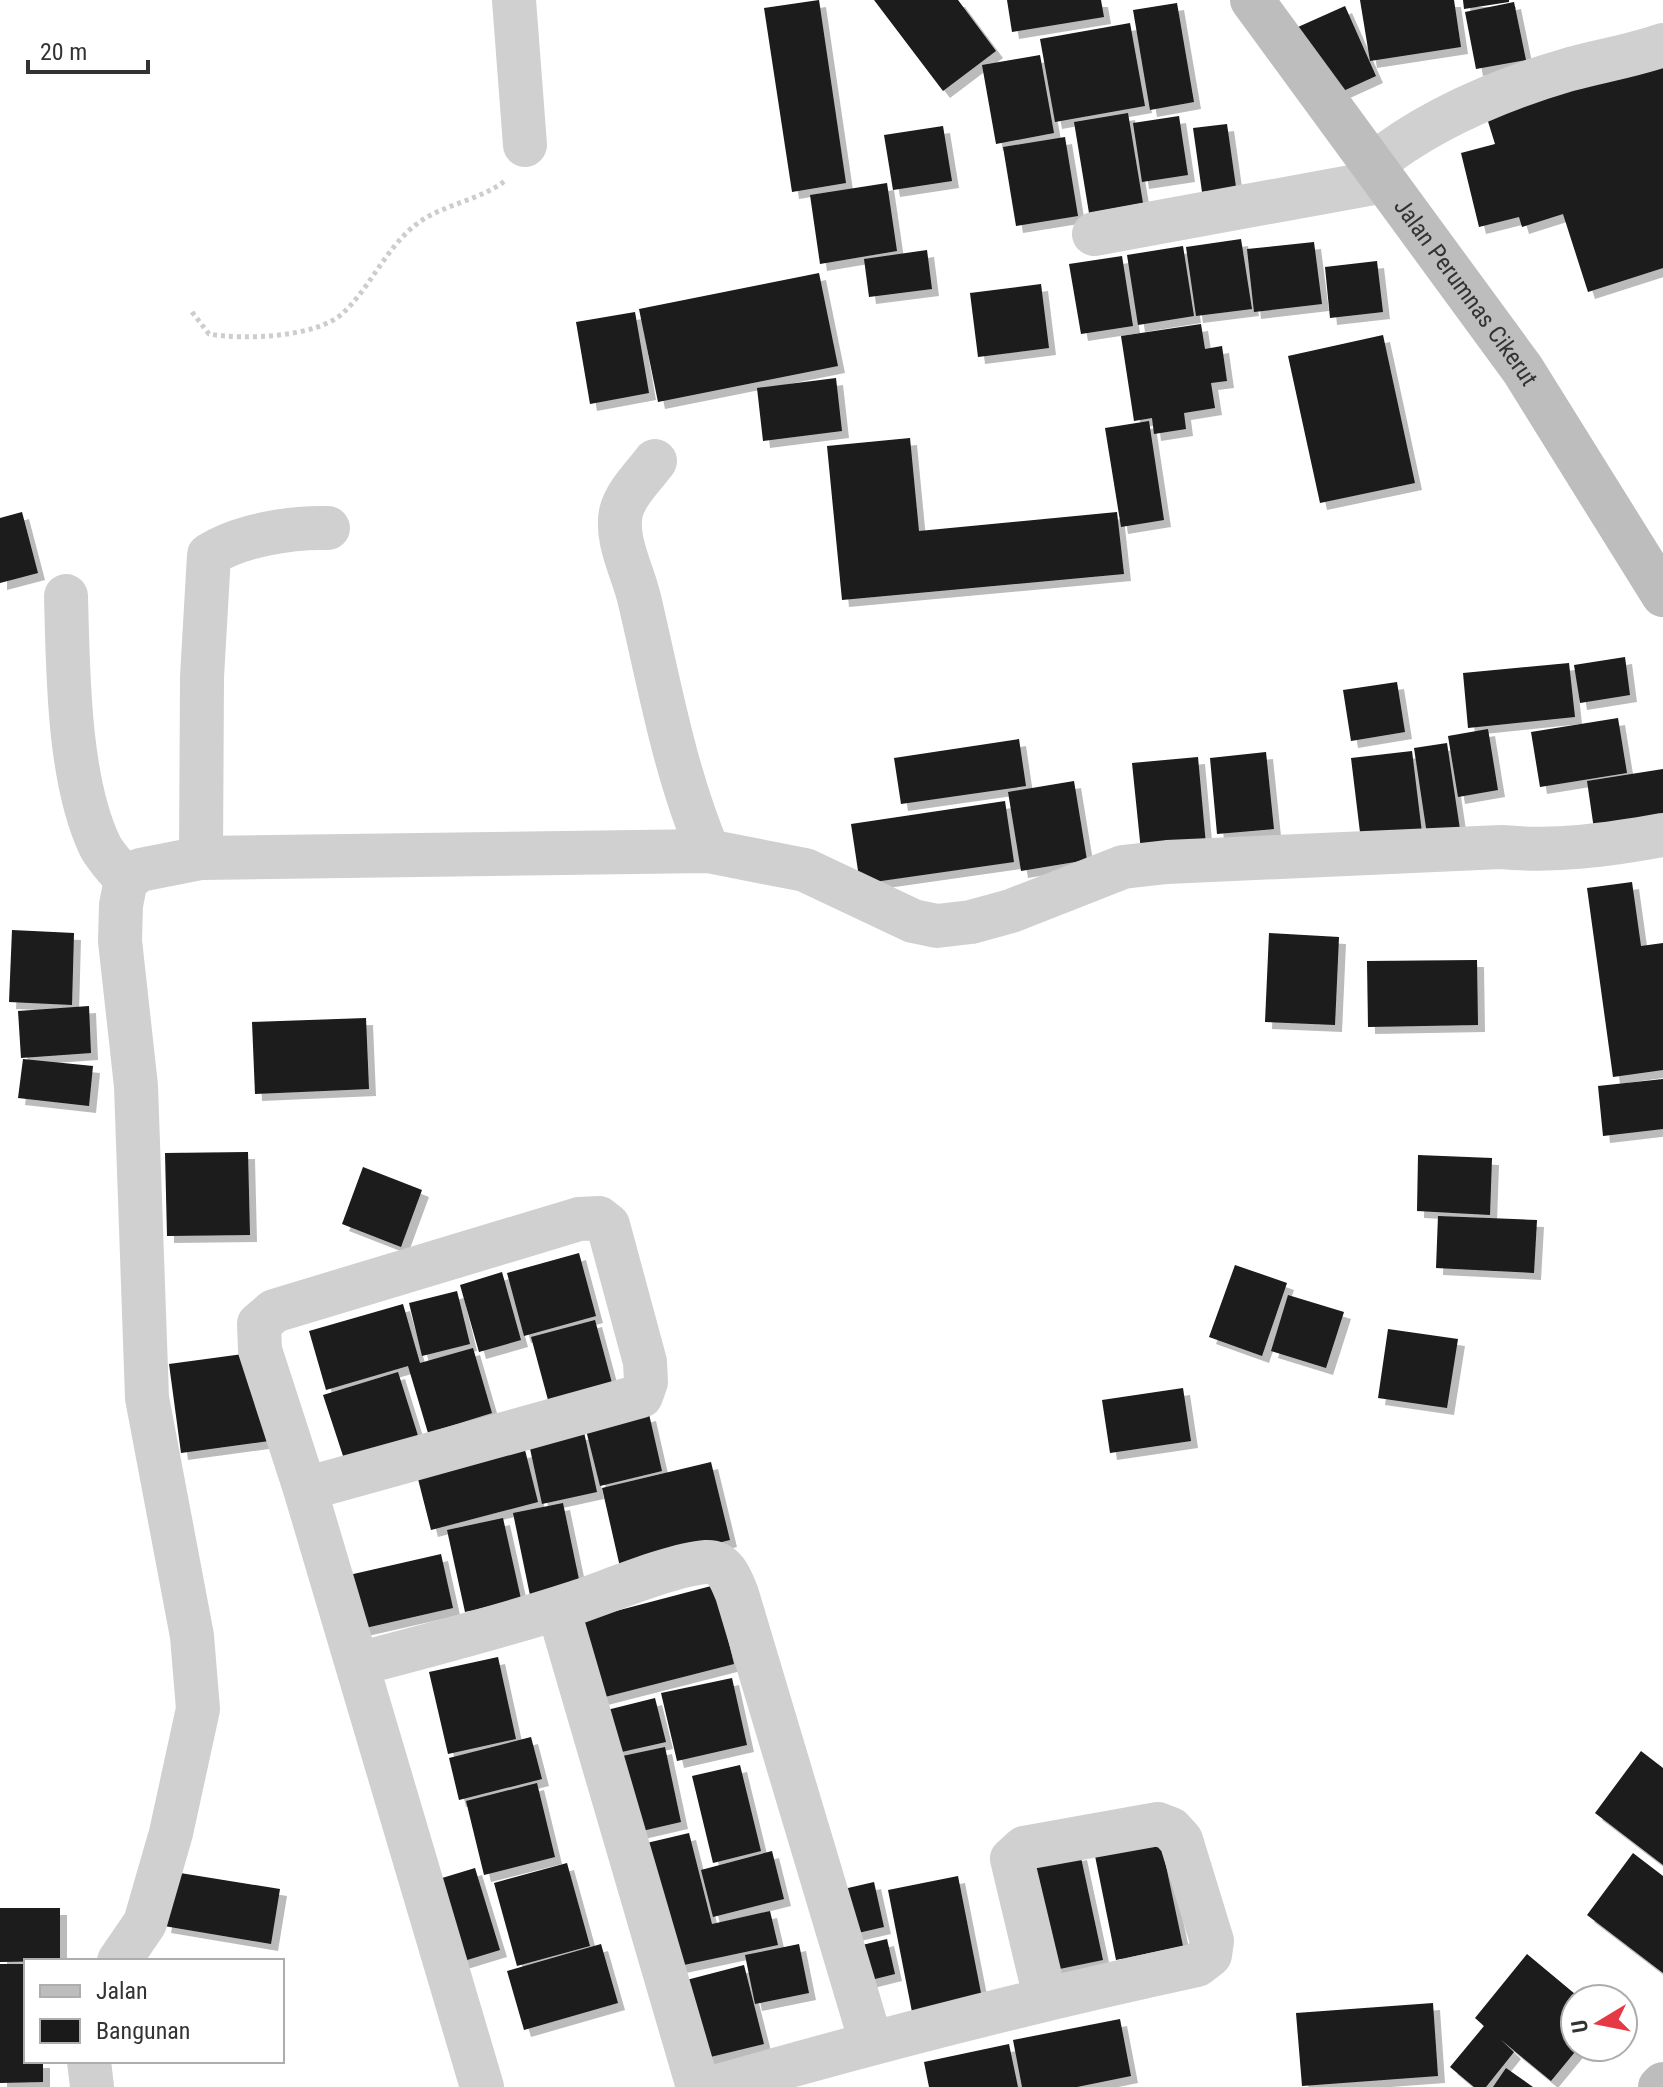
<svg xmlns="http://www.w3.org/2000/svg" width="1663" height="2087" font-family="'Roboto Condensed',sans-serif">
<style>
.building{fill:#1a1a1a;filter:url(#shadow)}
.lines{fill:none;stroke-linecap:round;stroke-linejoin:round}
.path{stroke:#cdcdcd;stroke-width:5;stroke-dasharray:4 4;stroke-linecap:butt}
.street{stroke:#d0d0d0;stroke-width:44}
.secondary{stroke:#bdbdbd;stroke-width:44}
.labels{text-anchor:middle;stroke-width:8;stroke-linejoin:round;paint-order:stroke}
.street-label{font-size:24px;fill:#333;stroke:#fff}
</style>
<defs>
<filter id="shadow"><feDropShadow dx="7" dy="7" stdDeviation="0" flood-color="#0004"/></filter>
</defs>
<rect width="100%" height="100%" fill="#fff"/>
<!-- building -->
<path class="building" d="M819,0L846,183L792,192L764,8Z
M874,0H958L996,51L943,91Z
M1007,0H1101L1104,17L1012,32Z
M1360,0H1454L1461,47L1370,61Z
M1463,0H1509V2L1464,9Z
M1514,2L1526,60L1476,69L1465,12Z
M1177,3L1194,102L1150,110L1133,10Z
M1345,6L1376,76L1330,97L1298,27Z
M1130,23L1145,106L1055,122L1040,39Z
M1040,55L1054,133L996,144L982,65Z
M1663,57V268L1588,292L1563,214L1522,227L1519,217L1479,227L1461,153L1495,144L1486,115Z
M1128,113L1143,203L1089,213L1074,122Z
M1179,116L1188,175L1142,182L1133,123Z
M1227,124L1236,187L1202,192L1193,128Z
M943,126L952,181L893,190L884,135Z
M1065,137L1078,216L1016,226L1003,147Z
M887,183L897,251L820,264L810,195Z
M1241,239L1252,309L1196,316L1186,247Z
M1314,242L1322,304L1254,312L1247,249Z
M1183,246L1194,316L1138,325L1127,255Z
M927,250L932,289L869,297L864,259Z
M1122,256L1133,326L1081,334L1069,264Z
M1377,261L1383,312L1330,318L1325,267Z
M819,273L838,366L658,402L639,309Z
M1041,284L1049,348L978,357L970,293Z
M635,312L649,393L590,404L576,322Z
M1201,324L1205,349L1222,346L1227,381L1211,383L1215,408L1184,413L1186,429L1154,434L1152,418L1134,421L1121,336Z
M1383,335L1415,483L1320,503L1288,356Z
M836,378L842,431L763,441L757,388Z
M1149,421L1164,520L1121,527L1105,428Z
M910,438L919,531L1117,512L1124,574L842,600L827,446Z
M22,512L38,573L0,583V518Z
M1625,657L1630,695L1580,703L1574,665Z
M1569,663L1575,717L1468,728L1463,673Z
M1397,682L1405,732L1351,741L1343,690Z
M1618,718L1627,773L1540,787L1531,732Z
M1488,729L1498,790L1458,797L1448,736Z
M1019,739L1026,786L901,804L894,758Z
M1447,743L1461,836L1428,841L1414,748Z
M1412,751L1423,841L1362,849L1351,758Z
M1266,752L1274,829L1217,834L1210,758Z
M1198,757L1206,845L1141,851L1132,763Z
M1663,769V833L1596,843L1587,781Z
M1074,781L1087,860L1021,871L1008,792Z
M1005,801L1014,862L860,884L851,824Z
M1632,882L1641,946L1663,943V1070L1613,1077L1587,888Z
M12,930L74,933L72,1005L9,1002Z
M1269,933L1339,937L1335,1025L1265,1022Z
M1477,960L1478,1025L1368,1027L1367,961Z
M89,1006L91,1053L21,1058L18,1011Z
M366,1018L369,1089L255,1094L252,1022Z
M23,1059L93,1066L89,1106L18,1098Z
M1663,1079V1129L1603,1136L1598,1086Z
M248,1152L250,1235L167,1236L165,1153Z
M1418,1155L1492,1158L1490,1215L1417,1211Z
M363,1167L422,1190L401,1247L342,1224Z
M1438,1216L1537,1220L1534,1273L1436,1268Z
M579,1253L596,1316L524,1336L507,1273Z
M1235,1265L1287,1283L1262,1356L1209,1337Z
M502,1272L521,1340L479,1352L460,1285Z
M457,1291L470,1344L422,1356L409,1303Z
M1288,1295L1344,1312L1326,1368L1271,1351Z
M403,1304L420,1363L473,1348L492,1413L428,1433L408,1366L326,1390L309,1331Z
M595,1320L612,1383L548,1400L531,1337Z
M1388,1329L1458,1339L1447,1408L1378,1398Z
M257,1352L269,1441L181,1453L169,1364Z
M398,1372L420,1442L346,1465L323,1395Z
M1183,1388L1191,1441L1110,1453L1102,1400Z
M649,1414L662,1471L600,1486L586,1430Z
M584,1432L597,1492L542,1504L529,1444Z
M525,1450L538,1502L431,1530L418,1479Z
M711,1462L730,1540L620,1567L602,1488Z
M563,1503L581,1589L531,1600L513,1513Z
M503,1518L521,1599L465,1612L447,1530Z
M441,1554L453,1608L361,1629L349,1575Z
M715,1585L734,1664L597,1699L578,1621Z
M498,1657L516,1739L448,1754L429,1672Z
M732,1678L747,1745L677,1761L661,1693Z
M655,1698L666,1742L604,1756L595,1713Z
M531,1737L542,1779L459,1800L449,1758Z
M665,1747L681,1822L629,1834L613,1758Z
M1641,1751L1663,1768V1865L1595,1813Z
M740,1765L761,1851L713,1863L692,1776Z
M537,1783L555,1857L484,1875L466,1801Z
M689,1833L712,1924L770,1911L778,1945L665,1969L634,1846Z
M1159,1833L1183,1946L1116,1960L1093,1846Z
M772,1851L784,1899L713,1917L701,1870Z
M1080,1853L1103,1960L1045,1972L1023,1866Z
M1633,1853L1663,1876V1973L1587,1915Z
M567,1863L590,1946L517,1966L494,1883Z
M475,1868L500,1950L454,1964L429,1882Z
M174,1872L280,1889L271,1944L164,1926Z
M958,1876L982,1998L912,2012L888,1890Z
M874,1882L884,1927L845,1936L835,1891Z
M0,1908H60V1961L0,1962Z
M887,1939L895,1974L863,1982L854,1947Z
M601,1944L618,2003L524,2030L507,1971Z
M799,1944L809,1993L755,2004L745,1955Z
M1527,1954L1581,1999H1575V2047H1579L1551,2081L1500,2039L1514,2052L1486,2087H1474L1450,2067L1484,2026L1475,2018Z
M0,1964H26V2061H43V2082L0,2083Z
M744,1965L764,2044L694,2061L675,1983Z
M1433,2003L1438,2076L1302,2086L1296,2013Z
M1120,2019L1131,2076L1077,2087H1022L1013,2040Z
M1009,2044L1018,2087H929L924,2062Z
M1506,2068L1533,2087H1493Z"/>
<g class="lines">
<!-- path -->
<path class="path" d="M192,312L209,334C243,340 318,338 344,312C372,285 386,247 418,223C444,204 481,200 506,180"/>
<!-- street -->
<path class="street" d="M514,0L525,145
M1372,165C1427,121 1499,90 1567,70C1599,61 1631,56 1663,45
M1094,234L1384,181
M655,461C643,477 626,493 621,512C615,542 634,573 640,602C660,687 674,769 708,851
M66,596C68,670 68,779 100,846C106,858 118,869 126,880
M201,858L202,677L209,555C240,535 292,527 328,528
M305,1489L641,1396L646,1382L645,1362L608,1225L599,1218L579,1219L274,1311L259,1324L260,1350L305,1489L482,2087
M558,1608L698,2087
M358,1664C429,1645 501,1627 571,1604C605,1593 673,1564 706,1562C725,1561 731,1579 737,1594L871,2042
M119,1961L145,1923L171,1833L198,1709L192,1636L147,1398L136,1086L120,941L121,905L126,880L140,870L201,858L708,851L805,870L913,921L937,926L971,922L1011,911L1123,867L1167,862L1501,847C1557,852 1608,845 1663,835
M89,2061L92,2087
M715,2087C875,2041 1035,2000 1197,1965L1210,1955L1212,1941L1181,1840L1171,1829L1158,1824L1024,1848L1012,1859L1045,1997"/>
<!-- secondary -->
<g class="secondary">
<path id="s1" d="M1252,0L1523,370L1663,595"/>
<path d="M1660,2087L1663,2084"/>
</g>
</g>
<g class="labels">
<!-- street labels -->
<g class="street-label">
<text dy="8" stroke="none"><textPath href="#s1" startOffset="362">Jalan Perumnas Cikerut</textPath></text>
</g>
</g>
<!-- legend -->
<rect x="24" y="1959" width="260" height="104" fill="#ffffff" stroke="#adadad" stroke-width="2"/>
<rect x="40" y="1985" width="40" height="12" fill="#bdbdbd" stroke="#adadad" stroke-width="2"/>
<text x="96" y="1999" font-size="24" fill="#333333">Jalan</text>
<rect x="40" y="2019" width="40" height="24" fill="#1a1a1a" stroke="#adadad" stroke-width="2"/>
<text x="96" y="2039" font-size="24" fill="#333333">Bangunan</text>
<!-- north arrow -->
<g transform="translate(1599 2023) rotate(260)"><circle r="38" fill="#ffffff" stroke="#adadad" stroke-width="2"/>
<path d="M0-6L14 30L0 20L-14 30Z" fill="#e63946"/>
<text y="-12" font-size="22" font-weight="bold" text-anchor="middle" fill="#333333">U</text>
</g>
<!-- scale -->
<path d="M28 60v12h120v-12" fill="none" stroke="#333333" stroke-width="4"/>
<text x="40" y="60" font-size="24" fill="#333333" stroke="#ffffff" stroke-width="6" paint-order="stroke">20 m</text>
</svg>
